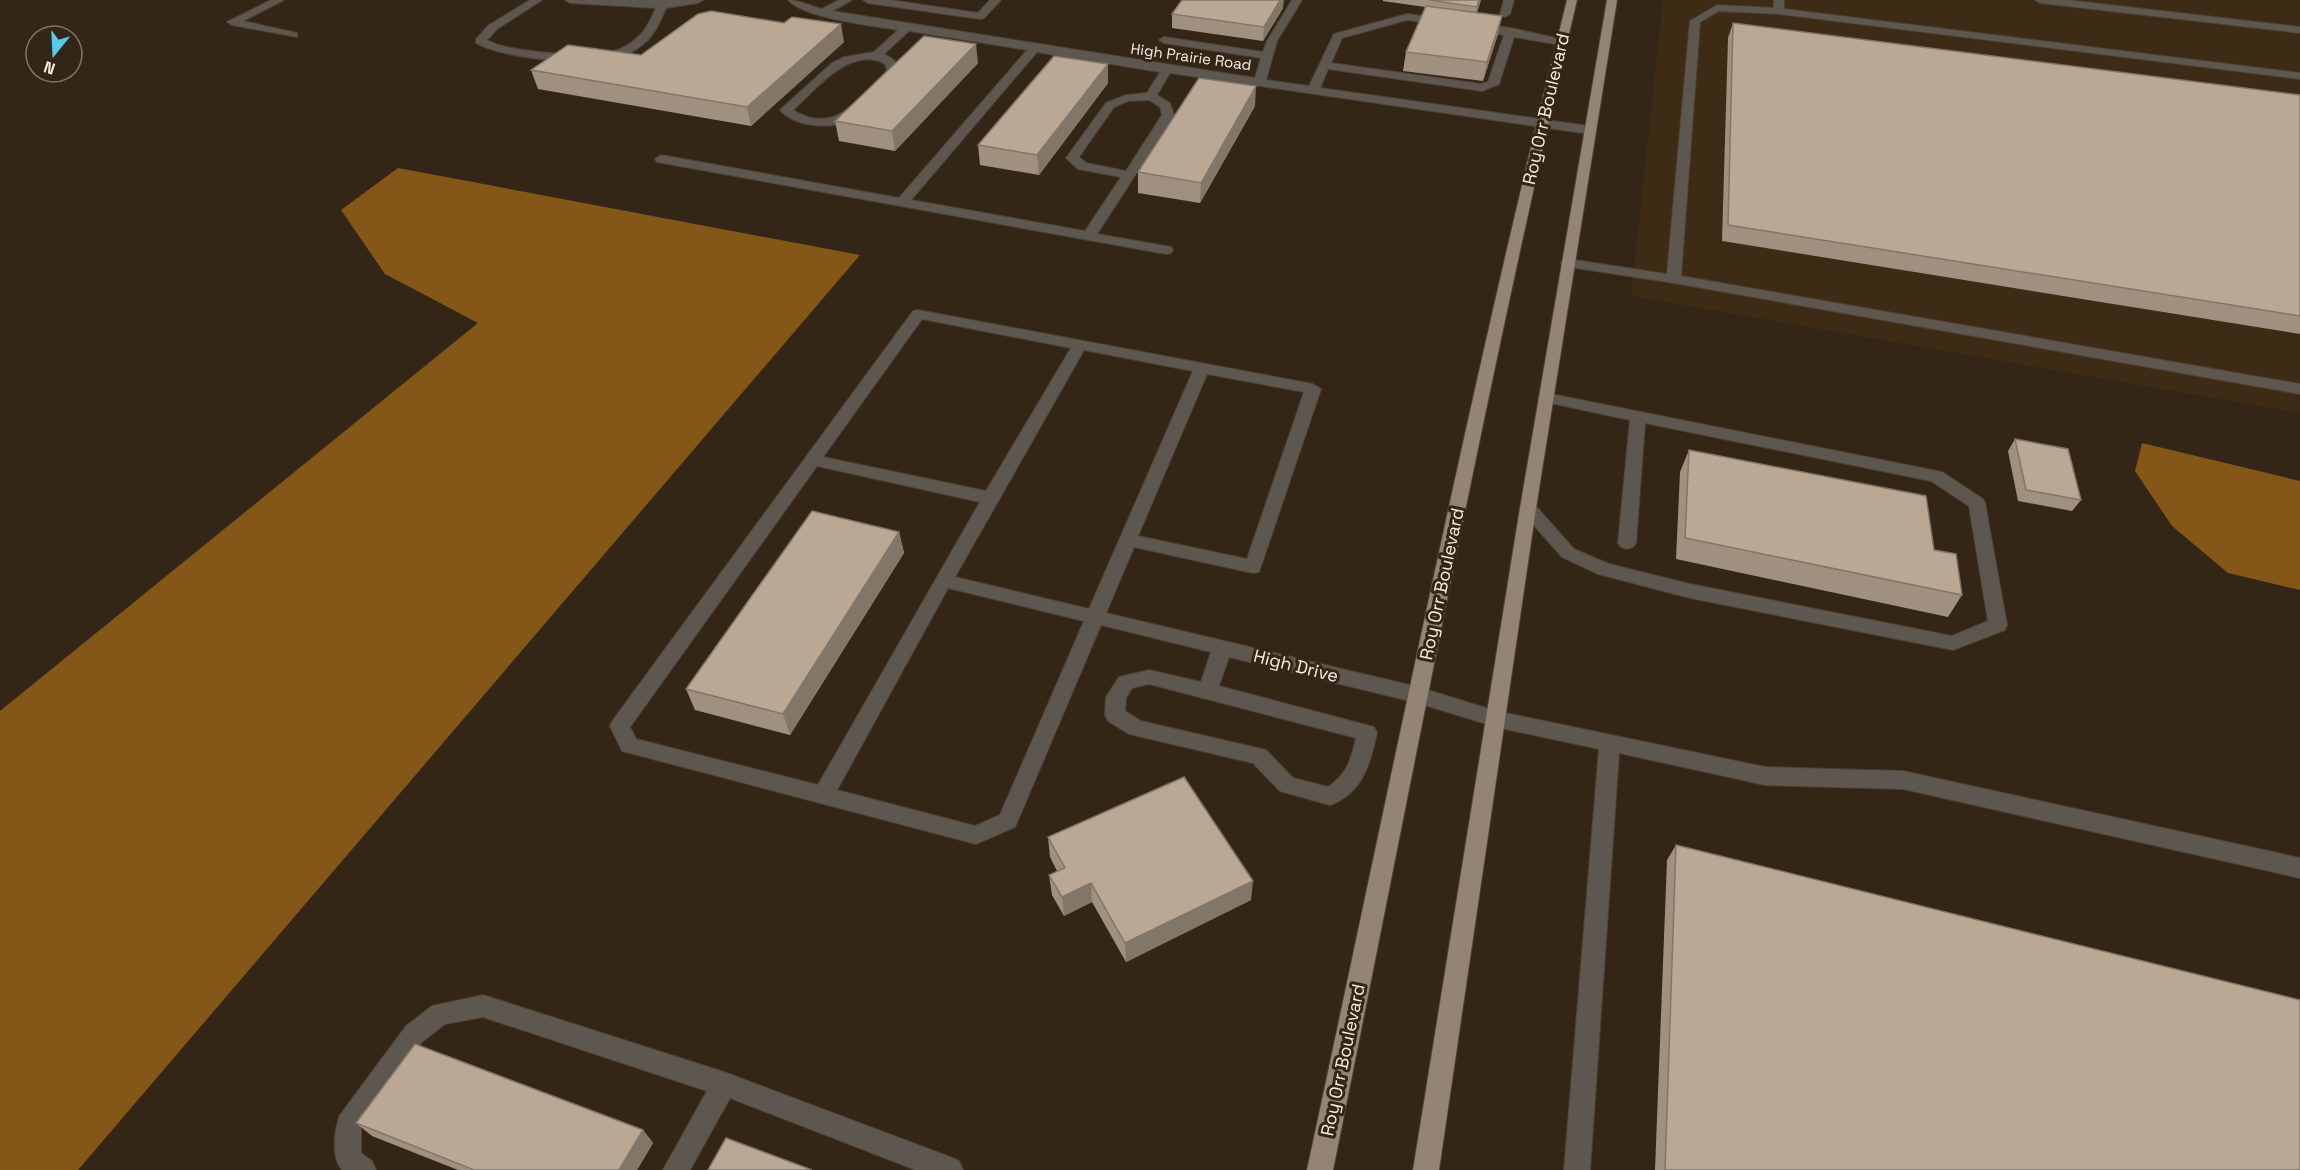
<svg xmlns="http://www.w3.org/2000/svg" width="2300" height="1170" font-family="'Space Grotesk',sans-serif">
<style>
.built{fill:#3d2b15}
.forest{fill:#845718}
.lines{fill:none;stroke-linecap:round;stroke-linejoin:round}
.minor-casing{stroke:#4f4233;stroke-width:2}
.major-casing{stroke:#4f4233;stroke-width:2}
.minor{fill:#5e5750;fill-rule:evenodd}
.major{fill:#938475;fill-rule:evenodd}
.wall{fill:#a09080}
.shaded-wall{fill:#827668}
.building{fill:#baa895;stroke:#827668;stroke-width:1.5}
.labels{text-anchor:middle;stroke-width:6;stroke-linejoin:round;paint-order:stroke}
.far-street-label{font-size:15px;fill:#f7ede3;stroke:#342616}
.street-label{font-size:18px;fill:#f7ede3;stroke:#342616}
</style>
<rect width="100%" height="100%" fill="#342616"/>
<!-- built -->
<path class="built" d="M1663,0H2300V413L1631,296Z"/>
<!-- forest -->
<path class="forest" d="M398,168L860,255L78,1170H0V711L478,323L385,274L341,210Z
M2142,443L2300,481V590L2228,573L2172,526L2135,471Z"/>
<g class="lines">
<defs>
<path id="minor" d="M271,0H284L243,21L297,33V37L232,25L227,22Z
M530,0H542L497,29L487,40C508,53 598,59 620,49C640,40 648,27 656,8L570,3L565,0H703L698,3L666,8C658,28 651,42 630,53C599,68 505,60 476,43V39L489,25Z
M788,0C800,0 809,6 822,9L839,0H852L832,11L1255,78L1261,58L1164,43L1159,40L1164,37L1263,52L1267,41L1292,0H1302L1277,41L1266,80L1309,86L1334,34L1407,14L1444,19L1449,22L1444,25L1407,20L1342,38L1331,63L1481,84L1488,82L1504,35L1474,29L1469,26L1474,23L1511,28L1565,40L1566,42L1561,45L1514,37L1499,84L1482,91L1328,69L1320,88L1589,126L1595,130L1589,134L1170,73L1157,95L1170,103L1174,115L1097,234L1171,247L1173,250L1171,253L1166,254L657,162L655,159L661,155L899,198L1027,50L909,31L884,54L894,60L899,72L883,87H875L873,85L887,71L885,64C850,45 817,89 793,110C814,123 833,122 851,106H859L861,108C857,113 853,118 847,121C828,130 794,126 780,110L832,63L844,57L874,52L898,30C871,25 806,19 788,0ZM1037,52L1160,72L1147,93L1126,95L1106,103L1066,158L1078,169L1121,177L1085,231L911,200ZM1149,100L1160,107L1162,115L1126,171L1086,163L1079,157L1114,107L1128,101Z
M863,0H890L978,13L990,0H1001L984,18L980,19L868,3Z
M1504,0H1514L1510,14L1505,17L1500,14Z
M1774,0H1784V9L2300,73V79L1779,14L1719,11L1700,22L1681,276L2300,384V394L1674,283L1563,266L1561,263L1563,260L1568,259L1667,274L1690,21L1717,5L1774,8Z
M2035,0H2067L2300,27V33L2040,3Z
M918,310L1313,384L1321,389L1259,572L1253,573L1134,547L1106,613L1418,687L1496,711L1765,767L1903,771L2300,858V878L1903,789L1765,785L1619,753L1590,1170H1564L1599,749L1496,727L1418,703L1229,657L1219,686L1374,727L1377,733C1370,764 1363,793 1330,805L1280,791L1253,763L1129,734L1108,721L1105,715L1106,697L1119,677L1149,670L1201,682L1211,652L1101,625L1015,827L976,844L622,751L610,726L613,720L913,311ZM922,319L1071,348L986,491L823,457ZM1084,350L1193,371L1089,609L955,577ZM1207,374L1304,392L1247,559L1138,536ZM817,466L980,502L818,785L636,739L630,727ZM948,588L1084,621L1000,815L975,826L837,790ZM1149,684L1356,738C1351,760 1347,774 1328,787L1293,778L1266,750L1141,721L1125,711L1126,698L1132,688Z
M1546,393L1942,472L1983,499L1985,503L2007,625L2005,630L1953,650L1690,598L1598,574L1562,557L1522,512L1520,508L1522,504H1534L1574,549L1609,564L1690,584L1952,636L1988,621L1969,506L1931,481L1645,423L1636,543L1633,547L1627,549L1621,547L1618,543L1630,420L1541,401L1538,398Z
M483,995L724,1072L950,1157L959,1161L963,1170H916L730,1098L690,1170H663L707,1091L483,1017L445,1024L422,1042L361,1128V1153L372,1161L376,1170H342C331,1158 334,1130 340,1115L406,1026L432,1006Z"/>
<path id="major" d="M1567,0H1577C1485,388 1412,780 1333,1170H1307C1391,780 1470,387 1567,0Z
M1607,0H1617L1536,508L1439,1170H1413L1520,508Z"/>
</defs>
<!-- minor casing -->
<use href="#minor" class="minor-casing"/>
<!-- major casing -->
<use href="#major" class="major-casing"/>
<!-- minor -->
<use href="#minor" class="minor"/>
<!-- major -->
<use href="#major" class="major"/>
</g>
<!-- wall -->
<path class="wall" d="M1383,0H1481L1477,12L1498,34L1483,81L1403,71L1406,52L1425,7L1383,1Z
M1283,8L1263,41L1172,28V14Z
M1733,23L2300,95V334L1722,241L1728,38Z
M844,42L751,126L538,89L531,70L641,55Z
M978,63L895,151L839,141L835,121Z
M1108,64V83L1039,175L980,165L978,145Z
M1255,106L1200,203L1138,193V172Z
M2015,439L2081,500L2072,511L2018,501L2008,451Z
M1689,450L1934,550L1962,595L1948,617L1676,559L1680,472Z
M899,532L904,553L790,735L695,710L686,689Z
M1048,837L1251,900L1126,962L1092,902L1064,916L1052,895L1049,875L1057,871L1050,857Z
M1676,845L2300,1170H1655L1667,860Z
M356,1123L643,1130L653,1143L637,1170H458L372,1136Z"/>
<!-- shaded-wall -->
<path class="shaded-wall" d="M1280,0H1284L1283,8L1263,41L1264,27Z
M1479,0H1481L1474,21L1477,7Z
M1502,16L1498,34L1483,81L1487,62Z
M841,24L844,42L751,126L747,107Z
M976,44L978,63L895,151L892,131Z
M1108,64V83L1039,175L1037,155Z
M1256,86L1255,106L1200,203L1201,183Z
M899,532L904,553L790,735L783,714Z
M1253,881L1251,900L1126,962L1125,943Z
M1091,883L1092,902L1064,916L1062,897Z
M643,1130L653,1143L637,1170H619Z"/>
<!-- building -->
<path class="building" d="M1182,0H1280L1264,27L1172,14Z
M1429,0H1479L1477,7Z
M1426,6L1502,16L1487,62L1406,52Z
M711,11L784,23L792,17L841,24L747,107L531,70L568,45L641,55L698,14Z
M1733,23L2300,95V316L1728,225Z
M924,36L976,44L892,131L835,121Z
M1054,56L1108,64L1037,155L978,145Z
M1199,78L1256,86L1201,183L1138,172Z
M2015,439L2068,449L2081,500L2026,490Z
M1689,450L1926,496L1934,550L1956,554L1962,595L1685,538Z
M812,511L899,532L783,714L686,689Z
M1184,777L1253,881L1125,943L1091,883L1062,897L1049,875L1065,868L1048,837Z
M1676,845L2300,1000V1170H1665Z
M415,1044L643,1130L619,1170H474L356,1123Z
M726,1138L812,1170H708Z"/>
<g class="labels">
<!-- far-street labels -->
<g class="far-street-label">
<text transform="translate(1191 57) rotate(8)" y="5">High Prairie Road</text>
</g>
<!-- street labels -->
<g class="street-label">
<text transform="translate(1546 109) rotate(-77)" y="6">Roy Orr Boulevard</text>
<text transform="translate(1442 584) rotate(-78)" y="6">Roy Orr Boulevard</text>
<text transform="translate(1296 666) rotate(14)" y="6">High Drive</text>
<text transform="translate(1343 1060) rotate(-78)" y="6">Roy Orr Boulevard</text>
</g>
</g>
<!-- north arrow -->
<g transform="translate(54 54) rotate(198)"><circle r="28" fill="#342616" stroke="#827668" stroke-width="1.5"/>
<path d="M0-4.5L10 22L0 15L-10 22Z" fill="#5bc8e7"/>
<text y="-9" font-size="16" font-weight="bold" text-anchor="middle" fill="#f7ede3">N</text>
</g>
</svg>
